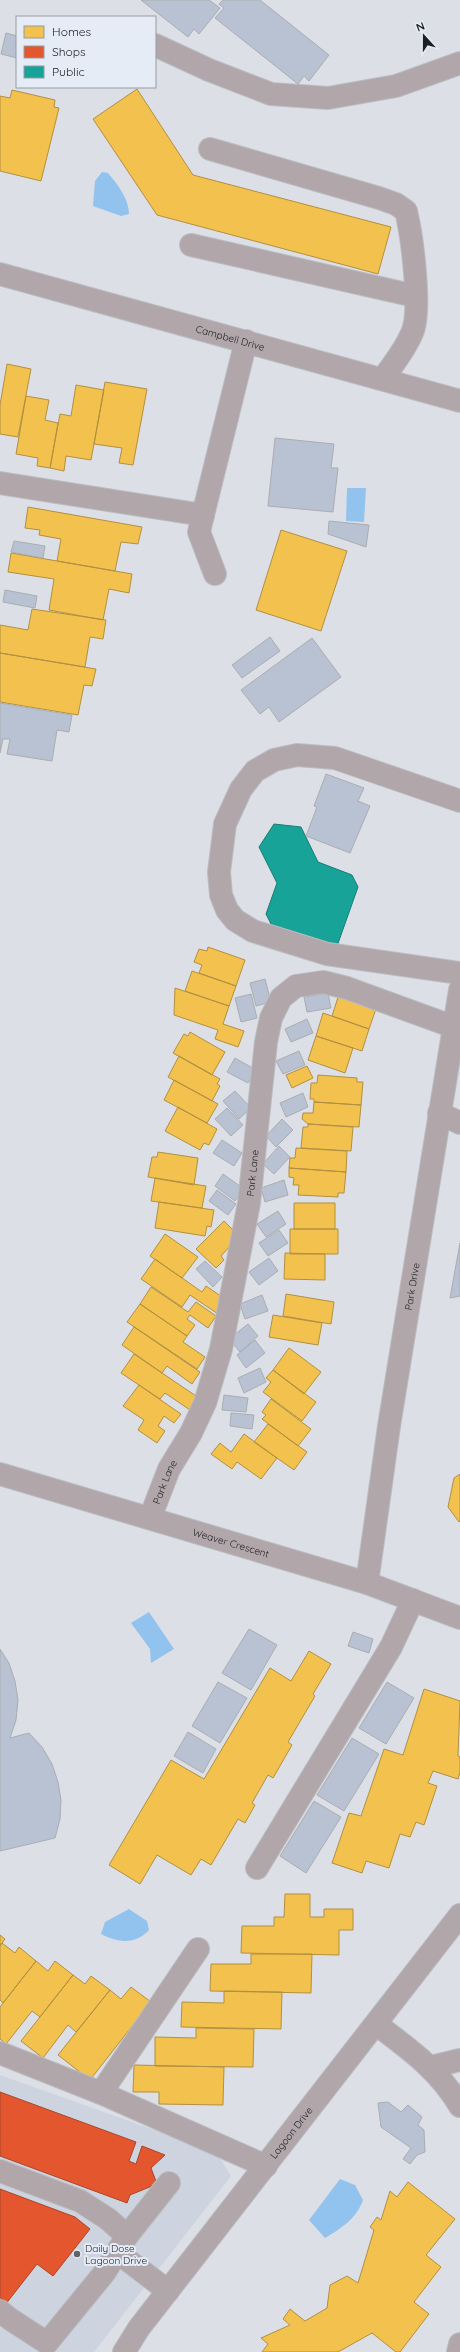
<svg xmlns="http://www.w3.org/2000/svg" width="460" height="2352" font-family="Quicksand,sans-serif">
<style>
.built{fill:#cdd4df}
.water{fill:#92c3ee}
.homes{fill:#f2c14e;stroke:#b29041}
.shops{fill:#e4572e;stroke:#a8462b}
.public{fill:#17a398;stroke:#197b75}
.building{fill:#b8c2d2;stroke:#aaadb1}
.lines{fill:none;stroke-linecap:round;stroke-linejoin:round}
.minor-casing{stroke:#babdc2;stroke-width:24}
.minor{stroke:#b1a6aa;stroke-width:22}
.poi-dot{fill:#606367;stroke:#e6ecf6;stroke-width:1.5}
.labels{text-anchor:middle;stroke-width:4;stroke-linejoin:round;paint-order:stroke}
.street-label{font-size:10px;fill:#1d1f23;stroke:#e6ecf6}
.poi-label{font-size:10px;fill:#1d1f23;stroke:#e6ecf6;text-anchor:start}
</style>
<rect width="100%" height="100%" fill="#dce0e6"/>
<!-- built -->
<path class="built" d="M0,2075L216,2152L231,2176L94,2352H0Z"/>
<!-- water -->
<path class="water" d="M102,172L108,173C118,185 129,199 129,214L121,216L93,206L95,181Z
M347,488H366L364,522L346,521Z
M149,1612L174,1649L151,1663L150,1649L131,1623Z
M129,1909L147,1921L149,1930C135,1945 118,1943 101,1934L105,1922Z
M340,2179L355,2185L363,2200C356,2219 342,2228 325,2238L309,2220Z"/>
<!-- homes -->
<path class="homes" d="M137,89L193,175L391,227L378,274L157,215L93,119Z
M12,90L55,100L54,107L59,108L41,181L0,171V96L10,98Z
M7,364L31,369L18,437L0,434V405Z
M105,382L147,389L133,465L119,463L122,448L94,444Z
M76,385L104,390L91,460L66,456L64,471L50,468L60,414L71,416Z
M26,396L49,400L45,420L58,423L50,468L37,466L38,458L16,454Z
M28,507L142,527L138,544L121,542L115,571L57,561L61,539L39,535L40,530L25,528Z
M281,530L347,551L321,631L256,610Z
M11,553L132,574L129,593L109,589L103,620L49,610L54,579L8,572Z
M32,609L106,620L103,639L90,637L85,667L0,653V625L28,630Z
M0,653L96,669L92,686L84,685L78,715L0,702Z
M208,947L245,960L236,986L199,973L202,965L194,962L199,949L207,951Z
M192,971L236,986L229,1006L185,991Z
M175,988L229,1006L223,1024L244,1031L238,1047L215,1039L218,1030L174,1015Z
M340,991L378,1003L369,1029L332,1016Z
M323,1013L369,1029L362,1051L316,1036Z
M190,1032L225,1052L212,1075L173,1053L184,1034L188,1036Z
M316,1036L353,1048L345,1073L308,1060Z
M179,1056L220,1079L217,1084L220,1086L212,1101L168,1077Z
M307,1066L313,1078L292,1088L286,1075Z
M318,1075L357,1078V1082H363L361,1105L314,1102V1099H310L311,1083H317Z
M174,1080L218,1104L207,1123L164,1100Z
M314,1102L361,1105L359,1127L308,1124L302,1119L303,1113H313Z
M178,1107L217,1129L209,1145L204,1143L200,1150L165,1131Z
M308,1124L353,1127L351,1151L301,1148L303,1127H308Z
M296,1148L347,1151L346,1172L289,1168L290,1158H295Z
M158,1152L198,1158L194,1185L148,1177L152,1157H157Z
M289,1168L346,1172L344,1193H338V1197L298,1195L299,1185H293L294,1178L289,1177Z
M155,1178L206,1186L202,1208L151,1201Z
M159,1202L214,1210L211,1227L207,1226L205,1236L155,1228Z
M294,1203H335V1229H294Z
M224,1221L239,1236L221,1256L224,1260L216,1268L196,1249Z
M290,1229H338V1254H290Z
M165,1234L198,1257L182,1278L150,1256Z
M285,1253L325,1254V1280L284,1279Z
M155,1259L202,1292L206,1286L228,1301L218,1314L190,1295L182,1307L141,1279Z
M151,1287L188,1312L196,1302L216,1316L208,1328L190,1315L187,1319L195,1325L187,1336L140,1304Z
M286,1294L334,1302L331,1324L283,1316Z
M140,1304L187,1336L183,1342L205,1357L197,1369L127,1322Z
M273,1315L322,1323L318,1345L269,1337Z
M134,1327L200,1372L192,1384L167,1366L162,1373L122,1345Z
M289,1348L321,1372L304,1394L273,1370Z
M134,1354L199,1398L190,1410L165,1393L160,1399L121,1373Z
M273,1370L316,1402L302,1421L263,1392L271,1382L266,1378Z
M139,1385L181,1414L174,1423L164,1416L158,1426L165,1431L157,1443L138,1430L144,1420L123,1406Z
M271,1399L311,1429L298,1446L262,1419L266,1415L262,1412Z
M268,1424L307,1452L294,1470L254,1442Z
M244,1434L277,1458L261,1479L237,1462L232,1469L211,1454L220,1443L231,1452Z
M460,1474V1521L459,1522L448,1507L454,1478Z
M309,1651L331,1664L313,1694L315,1696L288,1742L292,1745L273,1778L268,1775L252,1803L255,1805L245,1823L238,1819L211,1865L201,1859L191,1875L157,1855L140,1884L109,1865L171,1760L204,1779L270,1668L291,1681Z
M424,1689L460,1701L458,1756L460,1757V1772L458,1779L433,1771L428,1783L437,1786L424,1825L416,1822L410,1837L400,1834L389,1868L366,1861L362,1873L332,1863L349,1813L361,1816L384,1749L403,1755Z
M285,1894H310V1917H324V1909H353V1930H339V1955L241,1953L242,1926H274V1917H284Z
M0,1935L5,1939L0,1946Z
M2,1943L15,1953L19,1947L36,1961L3,2003L0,2000V1946Z
M251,1954H312L311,1993L210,1991L211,1964H251Z
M36,1961L48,1971L55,1961L73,1975L40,2017L32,2011L6,2044L0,2039V2007Z
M73,1975L85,1984L91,1976L110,1990L76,2032L68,2025L43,2058L21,2041Z
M131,1987L151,2002L90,2080L58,2055L110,1990L121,1999Z
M224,1991L282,1992L281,2029L181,2027L182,2002L224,2003Z
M196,2028L254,2029L253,2067L155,2066V2037L196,2038Z
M134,2065L224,2067L223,2105L159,2104V2092H133Z
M408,2182L455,2219L426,2255L441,2267L414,2302L429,2314L400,2352H396L372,2333L338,2352H262L268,2344L261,2338L290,2325L283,2319L290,2309L305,2321L327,2308L330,2285L347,2276L358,2283L374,2230L370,2227L377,2217L381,2220L390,2191L397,2197Z"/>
<!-- shops -->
<path class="shops" d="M0,2092L136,2142L129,2161L136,2164L142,2146L165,2155L151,2168L157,2184L130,2195L127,2203L0,2156Z
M0,2189L75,2217L90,2229L53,2276L37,2264L5,2305L0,2297Z"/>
<!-- public -->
<path class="public" d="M274,824L301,827L318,862L352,875L358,887L336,949L272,926L266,914L277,883L259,847Z"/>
<!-- building -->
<path class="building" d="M141,0H209L220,8L199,34L194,29L188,37Z
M223,0H260L329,55L309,81L304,76L298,84L215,18L224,8L219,4Z
M6,33L17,36V58L1,54Z
M275,438L334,444L331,468H338L333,512L268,506Z
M329,521L369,525L366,547L328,534Z
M14,541L45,546L43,558L11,552Z
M5,590L37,596L35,608L3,602Z
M270,637L280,651L242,678L232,665Z
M312,638L341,677L279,722L269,707L260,714L241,690Z
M0,703L72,715L69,732L57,730L52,761L7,754L10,739H3L0,753Z
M326,774L364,788L358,801L370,806L350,853L306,836L317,807L314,806Z
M265,979L271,1002L256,1006L250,983Z
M328,993L331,1008L307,1012L304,997Z
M251,994L257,1018L241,1022L235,998Z
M307,1019L313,1033L291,1042L285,1029Z
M299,1051L305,1065L283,1074L276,1061Z
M235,1058L256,1070L248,1083L227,1072Z
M235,1091L251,1108L239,1119L223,1101Z
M303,1093L308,1107L286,1117L280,1103Z
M227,1108L243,1125L231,1136L215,1119Z
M282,1119L293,1130L276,1147L266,1136Z
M222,1140L242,1153L234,1166L213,1153Z
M279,1146L290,1157L274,1174L263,1164Z
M223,1174L244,1189L235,1201L215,1186Z
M284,1180L288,1195L265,1202L261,1188Z
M217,1190L236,1204L228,1215L209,1201Z
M278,1211L286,1224L266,1237L257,1224Z
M279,1230L288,1243L268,1256L259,1243Z
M460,1243V1296L450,1298Z
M269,1258L278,1271L259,1285L249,1272Z
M205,1261L222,1277L213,1287L196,1269Z
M262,1295L268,1311L245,1319L240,1304Z
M248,1324L258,1336L240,1352L229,1339Z
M255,1340L265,1353L246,1368L237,1355Z
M260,1368L266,1382L244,1393L238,1378Z
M224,1395L248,1398L246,1412L222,1410Z
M231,1413L254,1415L252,1429L230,1426Z
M249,1629L277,1645L251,1690L222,1673Z
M353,1632L373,1639L369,1653L348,1646Z
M0,1649L9,1663L15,1681L18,1700L16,1720L10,1738L29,1733L42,1747L52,1764L58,1782L61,1800L60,1819L55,1838L0,1851Z
M218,1682L247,1698L220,1743L192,1726Z
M387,1682L414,1698L386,1744L359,1728Z
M188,1732L216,1749L203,1773L174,1756Z
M352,1738L379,1754L344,1811L317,1795Z
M314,1801L341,1817L306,1873L280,1856Z
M388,2102L401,2112L408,2105L422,2117L418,2125L424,2130L425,2152L417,2155L410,2164L403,2159L411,2148L381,2127L378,2103Z"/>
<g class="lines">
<defs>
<g id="minor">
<path d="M155,45L209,70L271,94L328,98L396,86L460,63"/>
<path d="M210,149L379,198L396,204L406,211C412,236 422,311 412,333C405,350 393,364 383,379"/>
<path d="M191,245L415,296"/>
<path id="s1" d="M0,274L460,401"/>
<path d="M0,483L203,515L246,341"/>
<path d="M203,515L199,532L215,574"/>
<path d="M460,801L335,758L297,755L274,760L255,771L241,789L225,824L219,872L221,895L227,910L235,920L253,931L327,954L460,973"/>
<path d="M439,1113L460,1123"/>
<path id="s2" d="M0,1474L367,1583L460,1618"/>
<path id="s3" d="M150,1518L169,1469L191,1433L205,1403L221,1349L249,1203L266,1042L271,1018L281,998L296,986L323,982L347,988L454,1027"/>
<path id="s4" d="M367,1583L389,1426L460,990"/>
<path d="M257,1868L391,1647L413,1600"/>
<path d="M376,2024C409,2049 438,2069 460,2106"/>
<path d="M0,2053L101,2093L266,2166"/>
<path d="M431,2067L460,2060"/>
<path d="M101,2093L198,1949"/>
<path d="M0,2171L80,2201L108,2219L127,2236L117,2252"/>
<path d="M127,2236L169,2183"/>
<path d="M0,2311L10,2319L47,2343L105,2272L117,2252L168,2291"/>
<path id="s5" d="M124,2352L139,2328L460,1915"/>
<path d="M458,2352L460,2344"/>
</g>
</defs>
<!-- minor casing -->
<use href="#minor" class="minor-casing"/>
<!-- minor -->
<use href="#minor" class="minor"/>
</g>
<!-- markers -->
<circle class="poi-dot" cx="77" cy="2254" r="4"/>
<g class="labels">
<!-- street labels -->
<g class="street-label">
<text dy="4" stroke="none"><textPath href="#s1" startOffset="239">Campbell Drive</textPath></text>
<text dy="4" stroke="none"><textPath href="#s3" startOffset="363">Park Lane</textPath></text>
<text dy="4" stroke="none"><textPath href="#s4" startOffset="300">Park Drive</textPath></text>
<text dy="4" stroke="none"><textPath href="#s3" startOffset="39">Park Lane</textPath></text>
<text dy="4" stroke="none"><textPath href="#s2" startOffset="241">Weaver Crescent</textPath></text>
<text dy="4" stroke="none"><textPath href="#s5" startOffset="276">Lagoon Drive</textPath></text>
</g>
<!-- poi labels -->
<g class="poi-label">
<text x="85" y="2252">Daily Dose<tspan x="85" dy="12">Lagoon Drive</tspan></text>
</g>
</g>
<!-- legend -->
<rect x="16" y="16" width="140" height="72" fill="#e6ecf6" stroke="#969aa2"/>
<rect x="24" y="26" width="20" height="12" fill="#f2c14e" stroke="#969aa2"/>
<text x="52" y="36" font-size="12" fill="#1d1f23">Homes</text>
<rect x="24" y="46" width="20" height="12" fill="#e4572e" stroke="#969aa2"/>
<text x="52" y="56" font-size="12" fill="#1d1f23">Shops</text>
<rect x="24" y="66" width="20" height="12" fill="#17a398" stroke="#969aa2"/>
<text x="52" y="76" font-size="12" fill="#1d1f23">Public</text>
<!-- north arrow -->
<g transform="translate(424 36) rotate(339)" stroke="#e6ecf6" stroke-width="3" paint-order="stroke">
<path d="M0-3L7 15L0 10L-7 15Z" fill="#1d1f23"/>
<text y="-6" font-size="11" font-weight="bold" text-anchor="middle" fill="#1d1f23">N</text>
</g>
</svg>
